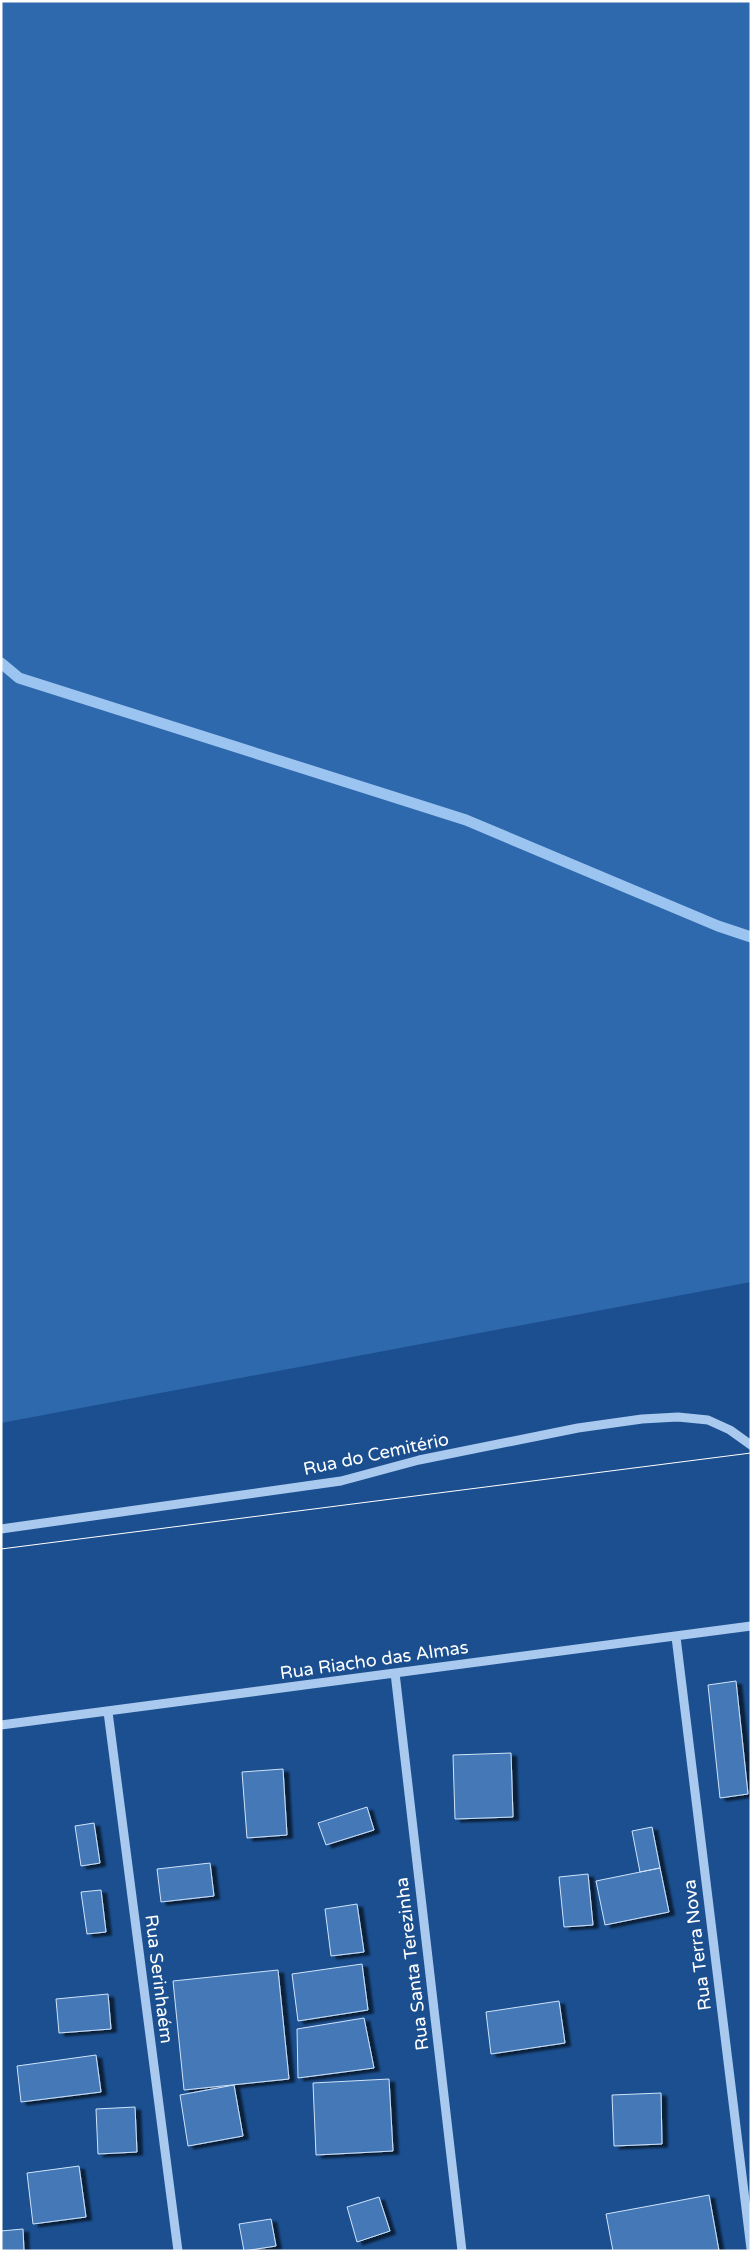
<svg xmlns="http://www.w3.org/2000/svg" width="752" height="2252" font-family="'Varela Round',sans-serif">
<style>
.green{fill:#2e69ad}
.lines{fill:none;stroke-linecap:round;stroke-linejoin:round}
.stream{stroke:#9cc4f0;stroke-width:11}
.building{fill:#4478b7;stroke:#cfe3fa;filter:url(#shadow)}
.minor{stroke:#a9c9ee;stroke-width:9}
.tram{stroke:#fff;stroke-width:1}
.labels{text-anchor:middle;stroke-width:5;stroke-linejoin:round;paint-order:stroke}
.street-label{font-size:18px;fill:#fff;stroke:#1b4f8f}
</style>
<defs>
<filter id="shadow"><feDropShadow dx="5.5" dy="3" stdDeviation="1" flood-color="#0009"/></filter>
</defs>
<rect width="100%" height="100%" fill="#1b4f8f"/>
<!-- green -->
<path class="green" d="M1,1H751V1282L1,1423Z"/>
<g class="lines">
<!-- stream -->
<path class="stream" d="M1,663L19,678L466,820L718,926L751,937"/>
</g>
<!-- building -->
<path class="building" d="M736,1681L748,1794L720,1798L708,1685Z
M511,1753L513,1817L455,1819L453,1755Z
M283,1769L287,1835L247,1838L242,1772Z
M367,1807L374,1830L326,1845L318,1823Z
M94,1823L100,1863L81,1866L75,1826Z
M652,1827L660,1868L640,1872L632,1831Z
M210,1863L214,1896L161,1902L157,1869Z
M660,1868L669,1912L605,1925L596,1881Z
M588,1874L593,1925L564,1927L559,1877Z
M101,1890L106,1932L87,1934L81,1892Z
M357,1904L364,1952L331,1956L325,1909Z
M362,1964L368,2010L298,2021L292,1974Z
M278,1970L289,2079L184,2090L173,1981Z
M108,1994L111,2029L59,2033L56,1999Z
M559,2001L565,2043L491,2054L486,2012Z
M364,2018L374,2068L298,2078L297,2029Z
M96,2055L101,2092L21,2102L17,2066Z
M389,2079L393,2151L316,2155L313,2083Z
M234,2085L243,2136L188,2146L180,2095Z
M661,2093L662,2144L614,2146L612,2095Z
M135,2107L137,2152L98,2154L96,2109Z
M79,2166L86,2217L33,2224L27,2173Z
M709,2195L719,2251H613L606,2214Z
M379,2197L390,2231L357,2242L347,2207Z
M271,2219L276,2246L244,2251L239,2224Z
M23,2229L24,2251H1V2231Z"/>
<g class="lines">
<!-- minor -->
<path class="minor" d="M1,1529L341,1481L419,1460L578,1428L642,1419L678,1417L708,1420L730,1430L751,1445
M676,1637L751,2249
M395,1673L462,2251
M108,1712L178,2251
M1,1725L751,1626"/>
<!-- tram -->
<path class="tram" d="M1,1549L751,1453"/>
</g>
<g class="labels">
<!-- street labels -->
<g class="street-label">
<text transform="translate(376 1454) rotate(-12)" y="6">Rua do Cemitério</text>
<text transform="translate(374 1660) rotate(-8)" y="6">Rua Riacho das Almas</text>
<text transform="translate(697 1945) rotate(-97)" y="6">Rua Terra Nova</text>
<text transform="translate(412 1964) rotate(-97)" y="6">Rua Santa Terezinha</text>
<text transform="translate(159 1979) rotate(83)" y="6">Rua Serinhaém</text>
</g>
</g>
<!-- border -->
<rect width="752" height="2252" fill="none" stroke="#ffffff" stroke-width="5"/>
</svg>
